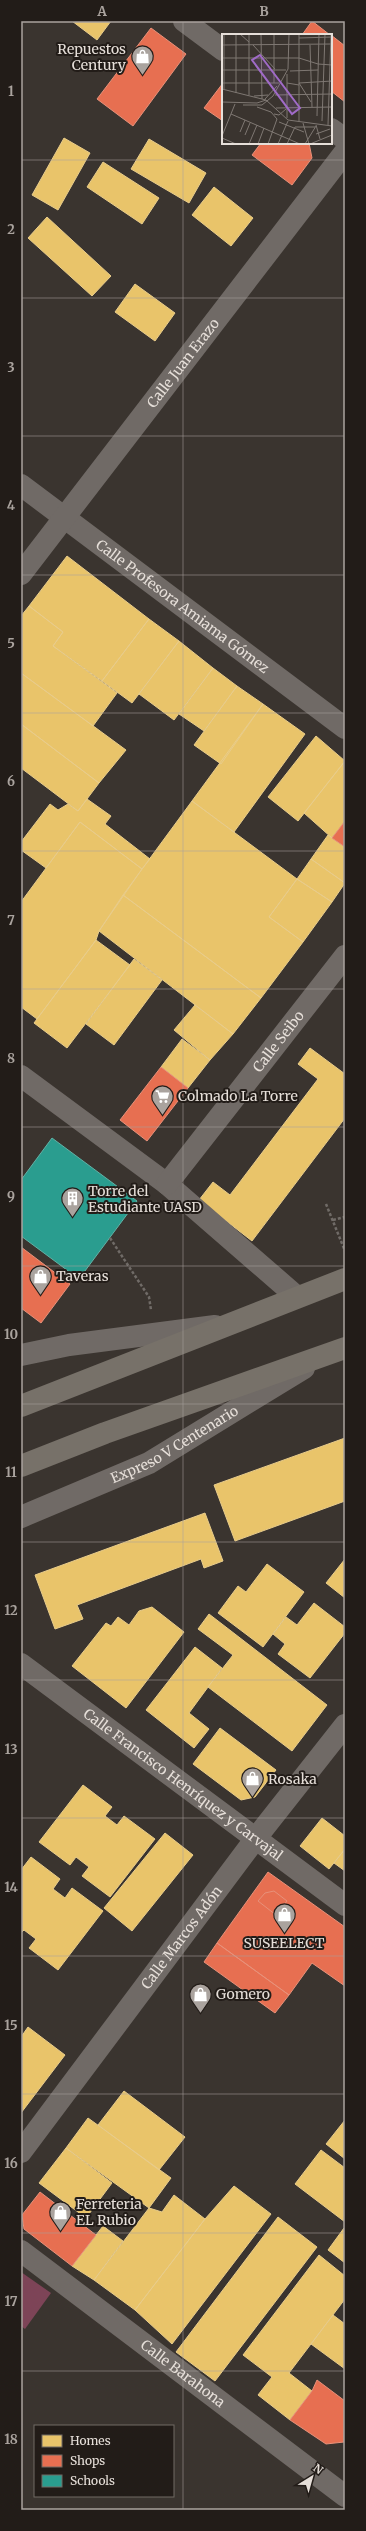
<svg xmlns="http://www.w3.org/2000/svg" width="366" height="2531" font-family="Merriweather,serif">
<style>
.green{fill:#7d4457}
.homes{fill:#e9c46a;stroke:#e8cc8b}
.shops{fill:#e76f51;stroke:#e7917a}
.schools{fill:#2a9d8f;stroke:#62b1a5}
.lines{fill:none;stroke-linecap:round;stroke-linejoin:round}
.path{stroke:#706b67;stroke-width:2.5;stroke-dasharray:3 2;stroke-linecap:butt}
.street{stroke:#706a66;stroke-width:22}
.secondary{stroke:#706a66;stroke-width:22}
.primary{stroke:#777169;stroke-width:22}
.grid{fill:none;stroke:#aaa39e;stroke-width:1;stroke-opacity:0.55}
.labels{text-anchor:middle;stroke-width:4;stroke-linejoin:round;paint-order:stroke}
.poi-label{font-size:14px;fill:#e6dfd9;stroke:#221c18;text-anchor:start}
.street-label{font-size:14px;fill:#e6dfd9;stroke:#221c18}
.inset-road{fill:none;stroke:#7f7873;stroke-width:1}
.view{fill:#a06bc8;fill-opacity:0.15;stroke:#a06bc8;stroke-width:2}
.inset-edge{fill:none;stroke:#e6dfd9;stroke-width:2}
.neatline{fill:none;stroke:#aaa39e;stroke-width:1.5}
.grid-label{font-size:13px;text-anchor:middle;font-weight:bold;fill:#aaa39e}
</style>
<rect width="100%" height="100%" fill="#3a342f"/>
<!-- green -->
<path class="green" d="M21,2272L51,2293L25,2329L21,2326Z"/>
<!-- homes -->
<path class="homes" d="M72,21H111L97,40Z
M64,138L90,153L58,210L32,195Z
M149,139L206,173L189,203L131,169Z
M103,162L159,198L142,224L87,187Z
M214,187L253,218L231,246L192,215Z
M47,217L111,276L92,296L28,238Z
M135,284L175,313L155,341L115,312Z
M67,556L149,619L102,681L53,646L63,632L29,606Z
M29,606L63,632L53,646L117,693L93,726L21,673V616Z
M149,619L179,641L132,703L102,681Z
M179,641L213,668L174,720L139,694Z
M213,668L237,686L204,731L179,714Z
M21,673L126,750L99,783L21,724Z
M237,686L263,704L221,764L194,745Z
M263,704L305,734L234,832L192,801Z
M21,724L99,783L78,811L21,768Z
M316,736L345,761L298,821L268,797Z
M345,761V821L332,838L304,813Z
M87,799L111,816L105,824L150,859L142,869L80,822L46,868L21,850V842L50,804L58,810L68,804L78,811Z
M192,801L297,879L269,917L303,942L261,998L123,895Z
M80,822L142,869L99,931L96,940L37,1019L21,1007V902Z
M328,835L345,847V883L311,859Z
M311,859L345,883L332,902L297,879Z
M297,879L332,902L303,942L269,917Z
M123,895L261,998L233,1034L99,931Z
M96,940L130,965L67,1048L34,1023Z
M134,959L162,980L114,1045L86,1024Z
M195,1005L233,1034L210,1060L174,1030Z
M182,1039L210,1060L188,1088L161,1067Z
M310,1048L345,1074V1118L252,1241L199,1200L213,1182L230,1195L318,1079L298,1064Z
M345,1438V1501L235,1541L214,1485Z
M205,1513L223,1561L204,1568L201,1559L77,1605L83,1619L55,1629L35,1575Z
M345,1559V1598L326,1583Z
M267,1564L304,1592L263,1647L218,1613L238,1586L246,1592Z
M314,1603L345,1627V1633L310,1678L278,1654L285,1644L273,1634L286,1617L297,1625Z
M152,1607L184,1632L126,1708L72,1666L106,1623L111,1626L118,1617L129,1625L139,1611Z
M209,1614L327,1705L292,1751L208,1687L233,1655L198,1629Z
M195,1647L222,1668L189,1713L209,1729L194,1748L146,1710Z
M220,1728L276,1770L255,1797L241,1800L193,1764Z
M83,1785L112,1807L105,1816L117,1825L124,1816L155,1839L110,1897L82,1876L89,1867L76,1857L70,1865L39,1842Z
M322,1818L345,1836V1849L329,1869L300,1846Z
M165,1833L193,1855L132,1931L104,1908Z
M345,1849V1871L334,1863Z
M31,1857L60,1879L53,1889L65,1898L72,1888L103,1911L58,1970L29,1948L36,1939L24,1930L21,1933V1870Z
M28,2027L65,2055L21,2113V2037Z
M124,2091L185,2137L159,2170L98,2125Z
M88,2118L171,2178L149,2208L66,2148Z
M345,2120V2159L326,2144Z
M66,2148L112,2183L86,2218L39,2183Z
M321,2150L345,2168V2222L295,2184Z
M234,2186L271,2214L172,2344L135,2310L205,2219Z
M174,2195L205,2219L135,2310L94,2280L149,2208L162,2212Z
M278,2217L317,2247L215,2381L176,2352Z
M103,2226L123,2241L94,2280L72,2266Z
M344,2228L345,2229V2263L328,2250Z
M319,2255L345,2276V2299L289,2373L312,2391L290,2420L258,2395L272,2377L243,2355Z
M333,2315L345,2324V2369L311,2344Z"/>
<!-- shops -->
<path class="shops" d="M312,21L330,35H302Z
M151,28L186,54L133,126L97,99Z
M331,35L345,46V102L331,91Z
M223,83V121L204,108Z
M261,143H309L312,158L292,185L252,155Z
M345,821V847L332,838Z
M161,1067L188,1088L147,1141L120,1120Z
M21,1247L70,1284L41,1323L21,1308Z
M268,1872L345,1927V1986L312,1963L289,1995L217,1943Z
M274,1891L287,1901L276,1915L258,1901L265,1893Z
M217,1943L289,1995L275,2013L204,1962Z
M40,2192L96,2235L72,2266L24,2229L22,2215Z
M317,2380L345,2401L344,2442L326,2444L290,2420L312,2391Z"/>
<!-- schools -->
<path class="schools" d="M52,1138L137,1201L79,1279L21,1236V1180Z"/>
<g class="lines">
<!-- path -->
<path class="path" d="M326,1204L345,1251
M333,1220L345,1217
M110,1238L149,1297L151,1310"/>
<!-- street -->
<g class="street">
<path d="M184,21L223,50"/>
<path d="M331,129L345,139"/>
<path id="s1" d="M21,485L345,728"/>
<path id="s2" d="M21,574L345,152"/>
<path d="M21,1076L167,1184L296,1296"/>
<path id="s3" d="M167,1184L345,956"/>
<path id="s4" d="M21,1517L149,1463L304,1368"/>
<path id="s5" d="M21,1664L345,1905"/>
<path id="s6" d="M21,2152L256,1838L345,1725"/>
<path id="s7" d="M21,2251L345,2496"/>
</g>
<!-- secondary -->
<path class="secondary" d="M21,1355L69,1345L215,1326"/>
<!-- primary -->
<path class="primary" d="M21,1406L345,1279
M21,1466L105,1433L345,1348"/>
</g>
<!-- grid -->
<path class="grid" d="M183,21V2510M21,160H345M21,298H345M21,436H345M21,575H345M21,713H345M21,851H345M21,989H345M21,1127H345M21,1266H345M21,1404H345M21,1542H345M21,1680H345M21,1818H345M21,1956H345M21,2094H345M21,2233H345M21,2371H345"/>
<!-- icons -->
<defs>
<symbol id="shop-pin" viewBox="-11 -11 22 30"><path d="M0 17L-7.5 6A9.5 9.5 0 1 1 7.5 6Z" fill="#aaa39e" stroke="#221c18"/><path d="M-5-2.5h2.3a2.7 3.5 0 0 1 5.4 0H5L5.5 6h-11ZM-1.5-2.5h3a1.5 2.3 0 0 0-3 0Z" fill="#fff"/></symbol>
<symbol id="supermarket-pin" viewBox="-11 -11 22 30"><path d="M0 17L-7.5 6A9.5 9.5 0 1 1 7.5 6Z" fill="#aaa39e" stroke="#221c18"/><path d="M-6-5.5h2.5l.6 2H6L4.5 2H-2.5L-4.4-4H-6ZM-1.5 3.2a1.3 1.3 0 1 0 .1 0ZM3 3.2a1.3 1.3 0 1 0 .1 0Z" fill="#fff"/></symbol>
<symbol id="building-pin" viewBox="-11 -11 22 30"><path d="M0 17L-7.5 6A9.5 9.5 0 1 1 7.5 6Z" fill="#aaa39e" stroke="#221c18"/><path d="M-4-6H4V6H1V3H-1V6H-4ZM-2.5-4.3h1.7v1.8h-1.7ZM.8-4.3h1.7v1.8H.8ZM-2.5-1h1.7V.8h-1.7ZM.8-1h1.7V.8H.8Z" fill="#fff"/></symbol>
</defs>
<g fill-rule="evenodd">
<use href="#shop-pin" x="130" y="44" width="25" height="34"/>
<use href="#supermarket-pin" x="150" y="1084" width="25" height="34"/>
<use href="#building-pin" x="60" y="1186" width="25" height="34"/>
<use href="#shop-pin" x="28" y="1264" width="25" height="34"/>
<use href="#shop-pin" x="240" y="1766" width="25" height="34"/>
<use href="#shop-pin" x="272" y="1902" width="25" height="34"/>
<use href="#shop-pin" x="188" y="1982" width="25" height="34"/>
<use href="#shop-pin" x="48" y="2200" width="25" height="34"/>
</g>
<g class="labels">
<!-- poi labels -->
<g class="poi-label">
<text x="126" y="54" text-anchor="end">Repuestos<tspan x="126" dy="16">Century</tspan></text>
<text x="178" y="1101">Colmado La Torre</text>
<text x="88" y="1196">Torre del<tspan x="88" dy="16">Estudiante UASD</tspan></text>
<text x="56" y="1281">Taveras</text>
<text x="268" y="1784">Rosaka</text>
<text x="284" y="1948" text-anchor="middle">SUSEELECT</text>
<text x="216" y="1999">Gomero</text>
<text x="76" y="2209">Ferreteria<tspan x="76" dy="16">EL Rubio</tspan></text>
</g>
<!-- street labels -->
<g class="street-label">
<text dy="5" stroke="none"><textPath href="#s2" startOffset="266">Calle Juan Erazo</textPath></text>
<text dy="5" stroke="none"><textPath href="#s1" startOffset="202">Calle Profesora Amiama Gómez</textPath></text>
<text dy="5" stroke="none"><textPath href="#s3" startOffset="181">Calle Seibo</textPath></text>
<text dy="5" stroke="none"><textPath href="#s4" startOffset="170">Expreso V Centenario</textPath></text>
<text dy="5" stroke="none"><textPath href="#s5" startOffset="202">Calle Francisco Henríquez y Carvajal</textPath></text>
<text dy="5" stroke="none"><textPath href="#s6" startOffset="268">Calle Marcos Adón</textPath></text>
<text dy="5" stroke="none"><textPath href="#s7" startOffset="203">Calle Barahona</textPath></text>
</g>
</g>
<!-- overview -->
<g transform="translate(222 34)">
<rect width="110" height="110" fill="#3a342f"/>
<path class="inset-road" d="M2,0V55M18,0L27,8M27,0V61M39,0L40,65M52,0V49M77,0V87M77,4L110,3M0,11L110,10M31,11L53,35M88,11L90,73M0,24H77L96,30L110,31M0,36H64M68,37L96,36M65,40V84M0,49H57M65,49L77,51M0,55L44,66L66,86L110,92M14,59V0M53,61L110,60M32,62L46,61M43,65L55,52M0,68L35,69L44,66M89,68L77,49L110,47M21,71H40L51,62L66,35L67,0M35,73L49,78L55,85L46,110M54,74L110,73M9,80L78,110M52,80L57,81L64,75M95,82L97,0M100,87L103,0M57,88L82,98M81,89L87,110M94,91L98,105M106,91L109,0M18,98L23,86M94,100L108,95M23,101L28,89M0,102L13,70M0,104L14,110M27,110L35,91M36,110L42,94M56,110L66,87M65,110L73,93H93M83,110L94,92M88,110L110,101"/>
<path class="view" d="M38,21L78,74L70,80L30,26Z"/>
<rect width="110" height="110" class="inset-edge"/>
</g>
<!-- border -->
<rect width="366" height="2531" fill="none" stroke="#221c18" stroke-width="44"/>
<!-- legend -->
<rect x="34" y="2425" width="140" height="72" fill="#221c18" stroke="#706a65"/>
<rect x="42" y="2435" width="20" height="12" fill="#e9c46a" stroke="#706a65"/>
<text x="70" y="2445" font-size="12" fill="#e6dfd9">Homes</text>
<rect x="42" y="2455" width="20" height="12" fill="#e76f51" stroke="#706a65"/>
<text x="70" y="2465" font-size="12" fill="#e6dfd9">Shops</text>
<rect x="42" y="2475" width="20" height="12" fill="#2a9d8f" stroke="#706a65"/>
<text x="70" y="2485" font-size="12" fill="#e6dfd9">Schools</text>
<!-- north arrow -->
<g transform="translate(312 2477) rotate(37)" stroke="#221c18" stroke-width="3" paint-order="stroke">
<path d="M0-3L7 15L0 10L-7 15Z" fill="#e6dfd9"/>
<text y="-6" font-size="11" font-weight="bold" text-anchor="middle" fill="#e6dfd9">N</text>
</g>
<rect x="22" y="22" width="322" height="2487" class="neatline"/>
<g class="grid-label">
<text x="102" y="16">A</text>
<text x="264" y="16">B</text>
<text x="11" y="96">1</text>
<text x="11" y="234">2</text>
<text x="11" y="372">3</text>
<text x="11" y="510">4</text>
<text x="11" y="648">5</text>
<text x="11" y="786">6</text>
<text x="11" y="925">7</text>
<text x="11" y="1063">8</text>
<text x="11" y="1201">9</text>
<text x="11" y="1339">10</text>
<text x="11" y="1477">11</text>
<text x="11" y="1615">12</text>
<text x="11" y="1754">13</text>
<text x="11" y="1892">14</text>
<text x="11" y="2030">15</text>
<text x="11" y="2168">16</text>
<text x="11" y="2306">17</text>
<text x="11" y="2444">18</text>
</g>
</svg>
